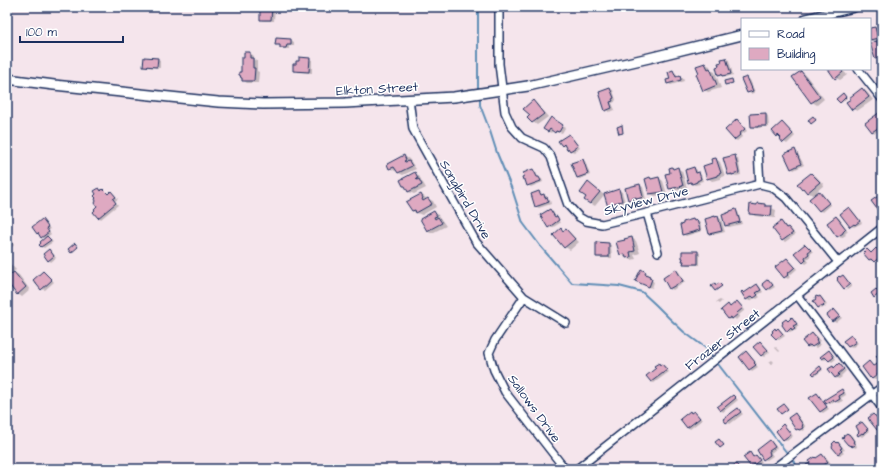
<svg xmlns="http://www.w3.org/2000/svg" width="889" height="476" font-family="'Architects Daughter',sans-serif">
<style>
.shadow{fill:#0003}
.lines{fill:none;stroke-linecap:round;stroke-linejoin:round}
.stream{stroke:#618eb6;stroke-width:2}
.building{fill:#dea9c1;stroke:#1b2f5e}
.minor-casing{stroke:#1b2f5e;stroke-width:10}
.tertiary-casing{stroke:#1b2f5e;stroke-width:12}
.minor{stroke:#fff;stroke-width:7}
.tertiary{stroke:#fff;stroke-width:9}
.labels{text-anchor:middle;stroke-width:3;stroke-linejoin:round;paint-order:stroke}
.street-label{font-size:13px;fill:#1b2f5e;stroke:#fff}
</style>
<rect width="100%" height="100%" fill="#f5e5ec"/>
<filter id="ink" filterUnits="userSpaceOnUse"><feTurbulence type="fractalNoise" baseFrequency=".025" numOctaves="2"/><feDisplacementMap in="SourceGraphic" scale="8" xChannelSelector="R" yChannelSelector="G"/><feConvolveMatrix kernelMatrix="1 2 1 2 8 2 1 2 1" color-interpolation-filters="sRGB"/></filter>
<g filter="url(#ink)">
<!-- shadow -->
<path class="shadow" d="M261,7H275L274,21H264L261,19Z
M875,28L878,29L880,40L872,41L870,40V29Z
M277,39L291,40L294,42V46H289V49H284L281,47V46L276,44Z
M877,42L880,44L882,49V59L879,60L876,58Z
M250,53L254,56V60L257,61V71L259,72L258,83H247L243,80L242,73L245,59Z
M158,59L160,60V68L147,67L144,66Z
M309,59L312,60V73L297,72L294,70L300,62Z
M726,59L729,60L733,75L726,77L719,74L720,66Z
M705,64L710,66L711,70L715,72L721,88L708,92L704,90L701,73Z
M829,69H842L847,75L840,80L836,78Z
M673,72L676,73L678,77H680L683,78L684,81L671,85L668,83L671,79Z
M801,72L805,74L824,99L817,105L812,102Z
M747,78L750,80L755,92L751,94L748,92Z
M610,89L613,90L616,100L615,101V102L612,103L615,110L609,112L606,110Z
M862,89L867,92L873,100L857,111L853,109Z
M844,95L847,98L841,103L840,102Z
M533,102L537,104L548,117L537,125L533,122L529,118L532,115Z
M880,113L882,114V128L875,133L872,131Z
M765,114L768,116L769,127H760L761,128H755L752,127Z
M552,119L565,128L562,133L559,132L558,133L553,130L551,133L545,129Z
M737,120L740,122L747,131L741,135L742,137L737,141L734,139Z
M782,123L785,125L795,136L787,144L784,142L781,137H780L778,136L774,131Z
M569,135L572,137L580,148L574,152L567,149L566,146L565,147L562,145Z
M795,150L797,152L804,165L794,170L792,168Z
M404,156L409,159L416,169L403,175L399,173L397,170L395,171L390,168Z
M735,157L738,158L741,175L736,176L734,175L731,176L728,174Z
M716,159L720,162L725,176L721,177V179L712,181L708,178Z
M582,160L585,161L590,175L580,179L577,178Z
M672,168L674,169L677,168L682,171L687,188L675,191L670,189L666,174L671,173Z
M694,168L697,170L698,174L701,175L703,181L699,182L700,184L695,185L689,182Z
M533,170L536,172L538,178L542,179L543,182L531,187L528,185L527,181L524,180Z
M415,173L419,176L422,181H420L423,183L426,188L414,194L409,192L407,187L404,186Z
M812,174L816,176L824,185L817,191L822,194L831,205L823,212L820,211L810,199L814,196L803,189L799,184Z
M659,178L663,181L667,194L655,196L650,194V179L653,180Z
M640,185L643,187L646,199L641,200L638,199L632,201L629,199Z
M593,186L604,195L595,206L585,200Z
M99,189L102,191L104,190L109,195L111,193L114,194L118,199L115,201L118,205L101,219L99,217Z
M619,190L622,192L625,202L617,205V206L612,208L609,206Z
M539,192L542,194L543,195H544L547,197V199L550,200L551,204L539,208L536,206Z
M421,195L425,197L427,200L428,199L433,201L436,207L422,215L412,211Z
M765,205L776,210L775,218L755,216L750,213Z
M849,208L852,210L862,223L854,227L851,226Z
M736,210L738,212L742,224L729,227L726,226L723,215Z
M550,211L553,212L556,218H558H557L560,223L552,228L549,227Z
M434,212L438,215L446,226L432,233L427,230Z
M718,217L721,219L725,232L713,235L710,233Z
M836,217L839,218L848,231L845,234L846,235L841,238L838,236Z
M42,220L45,222L50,229L48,230L51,234L47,237L50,239L53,242L44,248L41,246L45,239L38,233Z
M697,221L700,223L702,231L686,236L683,234L695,222Z
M781,222L784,224L787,228L791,229L795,235L785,242L782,240Z
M561,230L564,231L566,230L570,233L579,242L570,250L565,247L555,235Z
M7,236L14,245L9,250L7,249Z
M632,238L636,241L640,253L634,255L636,259L631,260L621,254Z
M608,244L611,245L612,258H600L597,257Z
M805,245L808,246L813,252L810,254L811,256L807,259L809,262L806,264L803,262Z
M49,250L52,252L56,258L51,262L49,260Z
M867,250L872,253L879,250L882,252V259L877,263L874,260L872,261L870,260Z
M697,252L700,253V265H687L685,264L684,258Z
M787,259L790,261L797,269L789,276L790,277L788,279L785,277L777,267Z
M7,260L16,270L13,272L19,275L30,290L22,297L18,294L7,280Z
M641,270L648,274L647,276L652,278L651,280L654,282L652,288L639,283Z
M676,270L679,272L685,282L673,290L670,288L665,279Z
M43,272L46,274L54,282L45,290L42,289Z
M768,280L771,282L775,287L770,290L768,289Z
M851,284L852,286L847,290L846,289Z
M757,285L760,287L763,292L758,295L760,297L757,299L755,298L750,301L747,300L742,292L745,294Z
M820,297L823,299L827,305L825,306L826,308L824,307L822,309L819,307Z
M720,300L722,301L719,304L716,302Z
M737,302L740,304L745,310L739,315L740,316L736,320L734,318L732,320L729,319L722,310L728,306L731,307Z
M834,311L837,312L842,318L836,323L833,321Z
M792,319L794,320L799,326L796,328L797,329L795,331L794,330L790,332L787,331L788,321Z
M778,329L781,331L785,336L779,340L777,339L773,334Z
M812,334L815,335L820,341L818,342L820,345L816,348L813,346L810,348L808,346Z
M851,336L858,343L852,348L849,347L845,341Z
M760,342L763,344L770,352L764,357L761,355Z
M776,347L780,351L779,352L775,348Z
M829,351L832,353L836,359L832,362L828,358L825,360L822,359Z
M747,352L749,354L757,364L756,365L758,367L752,371L750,369Z
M772,360L774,362L771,364L769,362Z
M869,362L874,367L877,365L880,367L882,370V374L875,380L870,377Z
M839,364L842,366L846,371L841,376L842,377L839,379L836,378L830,370L835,368Z
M662,365L665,366L669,372L654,383L651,382Z
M821,368L823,370L816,375H815Z
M842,390L845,392L846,395L841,398L843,401L838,403L835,401L830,404L827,403Z
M817,394L819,396L829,409L823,413L820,411Z
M734,396L738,400L723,412L721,410Z
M738,409L743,414L730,424L727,422Z
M690,412L692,414L694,412L697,414L702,420L690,429L688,427Z
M795,415L798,416L806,427L804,428L805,430L803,431L801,430L800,431L797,429Z
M877,418L882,424V429L880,431L877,429Z
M862,423L870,431L862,437L858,434L861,432Z
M783,426L786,427L793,436L787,441L784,439Z
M849,435L852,436L856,443H855L857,446L856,448L848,445Z
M770,442L773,443L777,448L771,453L773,456L767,460L764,459Z
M838,443L841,445L845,450L842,451L844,453L841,455L838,454L837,444Z
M750,454L754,458L756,456L759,458L762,462L754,468L752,466Z
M822,455L826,457L832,465L826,469H810L817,459Z"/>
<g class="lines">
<!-- stream -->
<path class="stream" d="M478,89V7
M480,98V105L490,131L497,153L513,192L523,223L541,247L572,283L619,286L642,292L656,305L669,318L684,332L707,349L712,356
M718,364L787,453
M791,458L799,469"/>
</g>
<!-- building -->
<path class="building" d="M260,7H272L271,20H260Z
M875,27L878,38L870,40V28Z
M276,38L291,39V45H287L286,48H280V45H275Z
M877,41L882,57L875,59L870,43Z
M244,52H250V58H253V68H255L254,81H242V78H241L240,75H239V72H241V58H244Z
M144,57L158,58L157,67L143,66Z
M299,57L310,58L309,72L293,71V64H296V61H299Z
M726,58L731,74L722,76V74L718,75L716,67L719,66L718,63L722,62L721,59Z
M705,63L708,69L710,68L717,85L703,91L696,74L699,73L696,66Z
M828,69H840L843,72L835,79Z
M673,70L676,77L680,75L681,80L667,84L666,80L670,79L668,72Z
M801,71L820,97L811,103L792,77Z
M747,77L753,91L747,93L741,79Z
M732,79L733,83L725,85L724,81Z
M610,88L614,98L612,99L613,101L610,102L612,108L605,111L599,92Z
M862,88L869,97L852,110L846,102L851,99L849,98Z
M843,93L846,97L840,103L836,99Z
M533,100L544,114L532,123L527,118L530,115L523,109Z
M880,112L882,115V125L872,132L865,123Z
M766,113V126H758V127H751L750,114Z
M813,116L816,120L811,124L808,120Z
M551,117L563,125L559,132L556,131L555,133L550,129L548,132L543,129Z
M737,119L745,129L739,134L740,135L734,140L725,130Z
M782,122L793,134L783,143L780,139L781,138L778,135L777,137L772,131Z
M622,125L623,133L619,134L617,127Z
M569,134L578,146L570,151L568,148L567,150L564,144L562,146L558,141Z
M795,149L801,164L791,169L784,154Z
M404,155L406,160L404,161L405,162L409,161L412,166L398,173L394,167L389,169L387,164Z
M735,155L739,173L732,175V174L728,175L723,158Z
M716,158L721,173L717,175V176L707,179L703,166L712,163L711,159Z
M583,159L588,174L577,178L571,163Z
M672,167L673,169L678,167L683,186L669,189L665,174L670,173L669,168Z
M694,167L696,173L699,172L701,179L697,181V182L692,184L691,182L688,183L685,170Z
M533,169L537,177H539L541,181L527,186L525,180H523L522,177L524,176L523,173Z
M415,172L418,178L416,179L417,180L419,179L422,185L408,192L405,186H403L400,180Z
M811,173L820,182L807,193L803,188L802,190L797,184Z
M650,177L651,179L659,177L663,192L649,194L645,179Z
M588,182L600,192L590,204L584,200L586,197L580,193Z
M640,184L643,197L637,199L636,197L628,200L625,188Z
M99,188L101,191L103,189L108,194L111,191L116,197L113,199L116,203L98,218L93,212L95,210L94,209L97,206L95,203L96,201L95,199L96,198L94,196L96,194L94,191Z
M619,189L622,201L614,203L615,205L608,207L604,194Z
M539,191L541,195L544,194L545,198L547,197L549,202L535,207L531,194Z
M819,191L829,203L819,211L809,199Z
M421,194L423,198L422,199L423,201L428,198L432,204L416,213L415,210L412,211L406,202Z
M881,194L882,195V212L880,213L871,201Z
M757,203L765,204V206H772L771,216L749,214L750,204L757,205Z
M849,207L860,221L855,225L854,224L850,227L840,214Z
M550,209L555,217L557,216L559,220L548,228L540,215Z
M736,209L740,222L725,226L722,215L730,212V211Z
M434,211L437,216L434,217L435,219L438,217L442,223L427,231L420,219Z
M715,216V217L718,216L722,231L709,234L705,219Z
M836,216L846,229L843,232V233L837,237L827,223Z
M42,219L48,227L46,228L49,232L41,238L38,233L37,234L32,227Z
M693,219L694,221L697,220L700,230L682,235L680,225L683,224V222Z
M781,221L786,228L788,227L793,233L782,241L772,228Z
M561,228L563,231L566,229L575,239L564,248L553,235Z
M7,236L12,243L7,247Z
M47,236L51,240L41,247L39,245L41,243L40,242Z
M632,237L635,251L630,252L631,257L626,258L625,254L620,255L616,242L625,240L624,239Z
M596,242L609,243V257H596Z
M75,243L78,247L71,253L68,249Z
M805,244L811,250L808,252L809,254L805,257L806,260L803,263L794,253Z
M876,248L878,250L879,249L882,252L880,253L882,255L874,262L871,259L869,260L863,253L867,249L871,253Z
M49,249L54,256L48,261L43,254Z
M682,251H698V264H683L684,261H682L683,258H682Z
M787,258L795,267L787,274L788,275L784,278L775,267Z
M641,269L646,272L645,274L650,276L649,278L652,279L649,287L635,281Z
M676,269L683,281L669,289L663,278Z
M43,271L52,280L41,290L33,280Z
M14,272L26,287L17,295L7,282V277Z
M843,275L850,284L844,289L837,280L838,279L837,278L839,276L840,277Z
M768,279L773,285L767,290L762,284Z
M715,283L716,285L719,283L722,286L715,291L711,286Z
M757,284L761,290L756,293L758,295L754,298L752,296L746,300L741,292L742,291L744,293Z
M876,289L880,293L874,298L871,293Z
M817,296L818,297L820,296L825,303L823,305L824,306L823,307L821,306L818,308L813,301L816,299L815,297Z
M737,301L743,308L737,313L738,314L732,319L731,317L728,319L721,310L728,304L730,307Z
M834,309L840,316L832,322L827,315Z
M792,317L797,324L793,326L795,328L792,330L791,328L787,332L782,325L783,323L782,322L786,319L788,321Z
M775,328L776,330L778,328L783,334L776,339L771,334L773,332L772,331Z
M812,333L817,339L816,340L818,343L812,347L810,345L807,347L802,341Z
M851,335L856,342L848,347L843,341Z
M760,341L768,350L761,356L753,347Z
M829,350L834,357L829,361L825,357L822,359L820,357Z
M746,351L755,362L754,363L756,365L749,370L739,357Z
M882,352V364L876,356Z
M869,361L873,366L877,364L882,371L872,379L870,377V378L862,367Z
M659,363L660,365L662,364L667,370L651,382L646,376L656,368L654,366Z
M839,363L844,369L838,374L839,375L835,378L828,369L833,366L834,368Z
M820,366L822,369L814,375L812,373Z
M842,389L844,393L839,396L840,399L835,402L833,399L826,404L824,400Z
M817,393L827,407L820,412L809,398Z
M733,395L736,398L720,411L717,407Z
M784,404L788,409L781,414L777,409Z
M738,408L741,412L726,423L723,419Z
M690,411L691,413L694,411L700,418L687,428L680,419Z
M795,413L803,425L802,426L803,428L799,430L798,429L796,430L788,418Z
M873,414L875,416H876L882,426L877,430L869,420V419L868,418Z
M862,422L868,429L866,430L867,431L864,432V433L863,434L862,433L858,436L857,434L859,432L856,426Z
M783,424L791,434L783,440L776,431Z
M847,433L848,434H849L854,441L853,442L855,445L852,447L851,445L850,446L849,445H848L842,438L844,437L843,436Z
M719,439L724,445L720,448L715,442Z
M770,440L775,447L769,451L770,455L763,460L757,450Z
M835,441L837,443L838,442L842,448L840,449L842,451L838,454L832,447L833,445L832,444Z
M750,452L753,457L756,455L760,460L751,467L743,457Z
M822,454L828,462L818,469H809L806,465L810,463L809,461L815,457L816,458Z
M736,464L741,469H731L730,468Z"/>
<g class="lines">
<defs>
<path id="minor" d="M499,7V64L505,112L512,127L522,138L544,148L551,157L568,205L579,217L586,221L602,224L647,213L760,184L772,187L786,198L838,262
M858,69L882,99
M409,99L413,129L476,242L524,297L566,323
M758,152L760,184
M647,213L658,252
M797,295L882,408
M524,297L495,340L489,353L494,370L505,392L565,469
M577,469L882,228
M773,469L882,387"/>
<path id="tertiary" d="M806,19L854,7
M7,79L54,85L218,102L263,104L345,103L454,97L528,86L649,58L742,35"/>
</defs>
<!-- minor casing -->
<use href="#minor" class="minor-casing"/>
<!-- tertiary casing -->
<use href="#tertiary" class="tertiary-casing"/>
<!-- minor -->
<use href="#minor" class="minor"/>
<!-- tertiary -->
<use href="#tertiary" class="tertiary"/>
</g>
</g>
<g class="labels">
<!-- street labels -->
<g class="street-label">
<text transform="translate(377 88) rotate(-3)" y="5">Elkton Street</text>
<text transform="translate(466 199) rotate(60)" y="5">Songbird Drive</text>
<text transform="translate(646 200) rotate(-14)" y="5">Skyview Drive</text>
<text transform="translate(722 339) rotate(-38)" y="5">Frazier Street</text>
<text transform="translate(535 408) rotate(54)" y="5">Sallows Drive</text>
</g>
</g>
<!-- margin -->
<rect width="889" height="476" fill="none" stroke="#fff" stroke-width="24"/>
<rect x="12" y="12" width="865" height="452" fill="none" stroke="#1b2f5e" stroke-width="1.5" filter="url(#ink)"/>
<!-- legend -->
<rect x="741" y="18" width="130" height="52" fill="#ffffff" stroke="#a4acbf"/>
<rect x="749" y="31" width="20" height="6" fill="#ffffff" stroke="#a4acbf"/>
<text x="777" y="38" font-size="12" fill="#1b2f5e">Road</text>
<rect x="749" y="48" width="20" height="12" fill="#dea9c1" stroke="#a4acbf"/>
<text x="777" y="58" font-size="12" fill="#1b2f5e">Building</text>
<!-- scale -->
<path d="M20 36v6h103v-6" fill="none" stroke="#1b2f5e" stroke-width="2"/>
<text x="26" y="36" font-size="12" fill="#1b2f5e" stroke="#ffffff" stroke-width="3" paint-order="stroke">100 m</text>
</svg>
